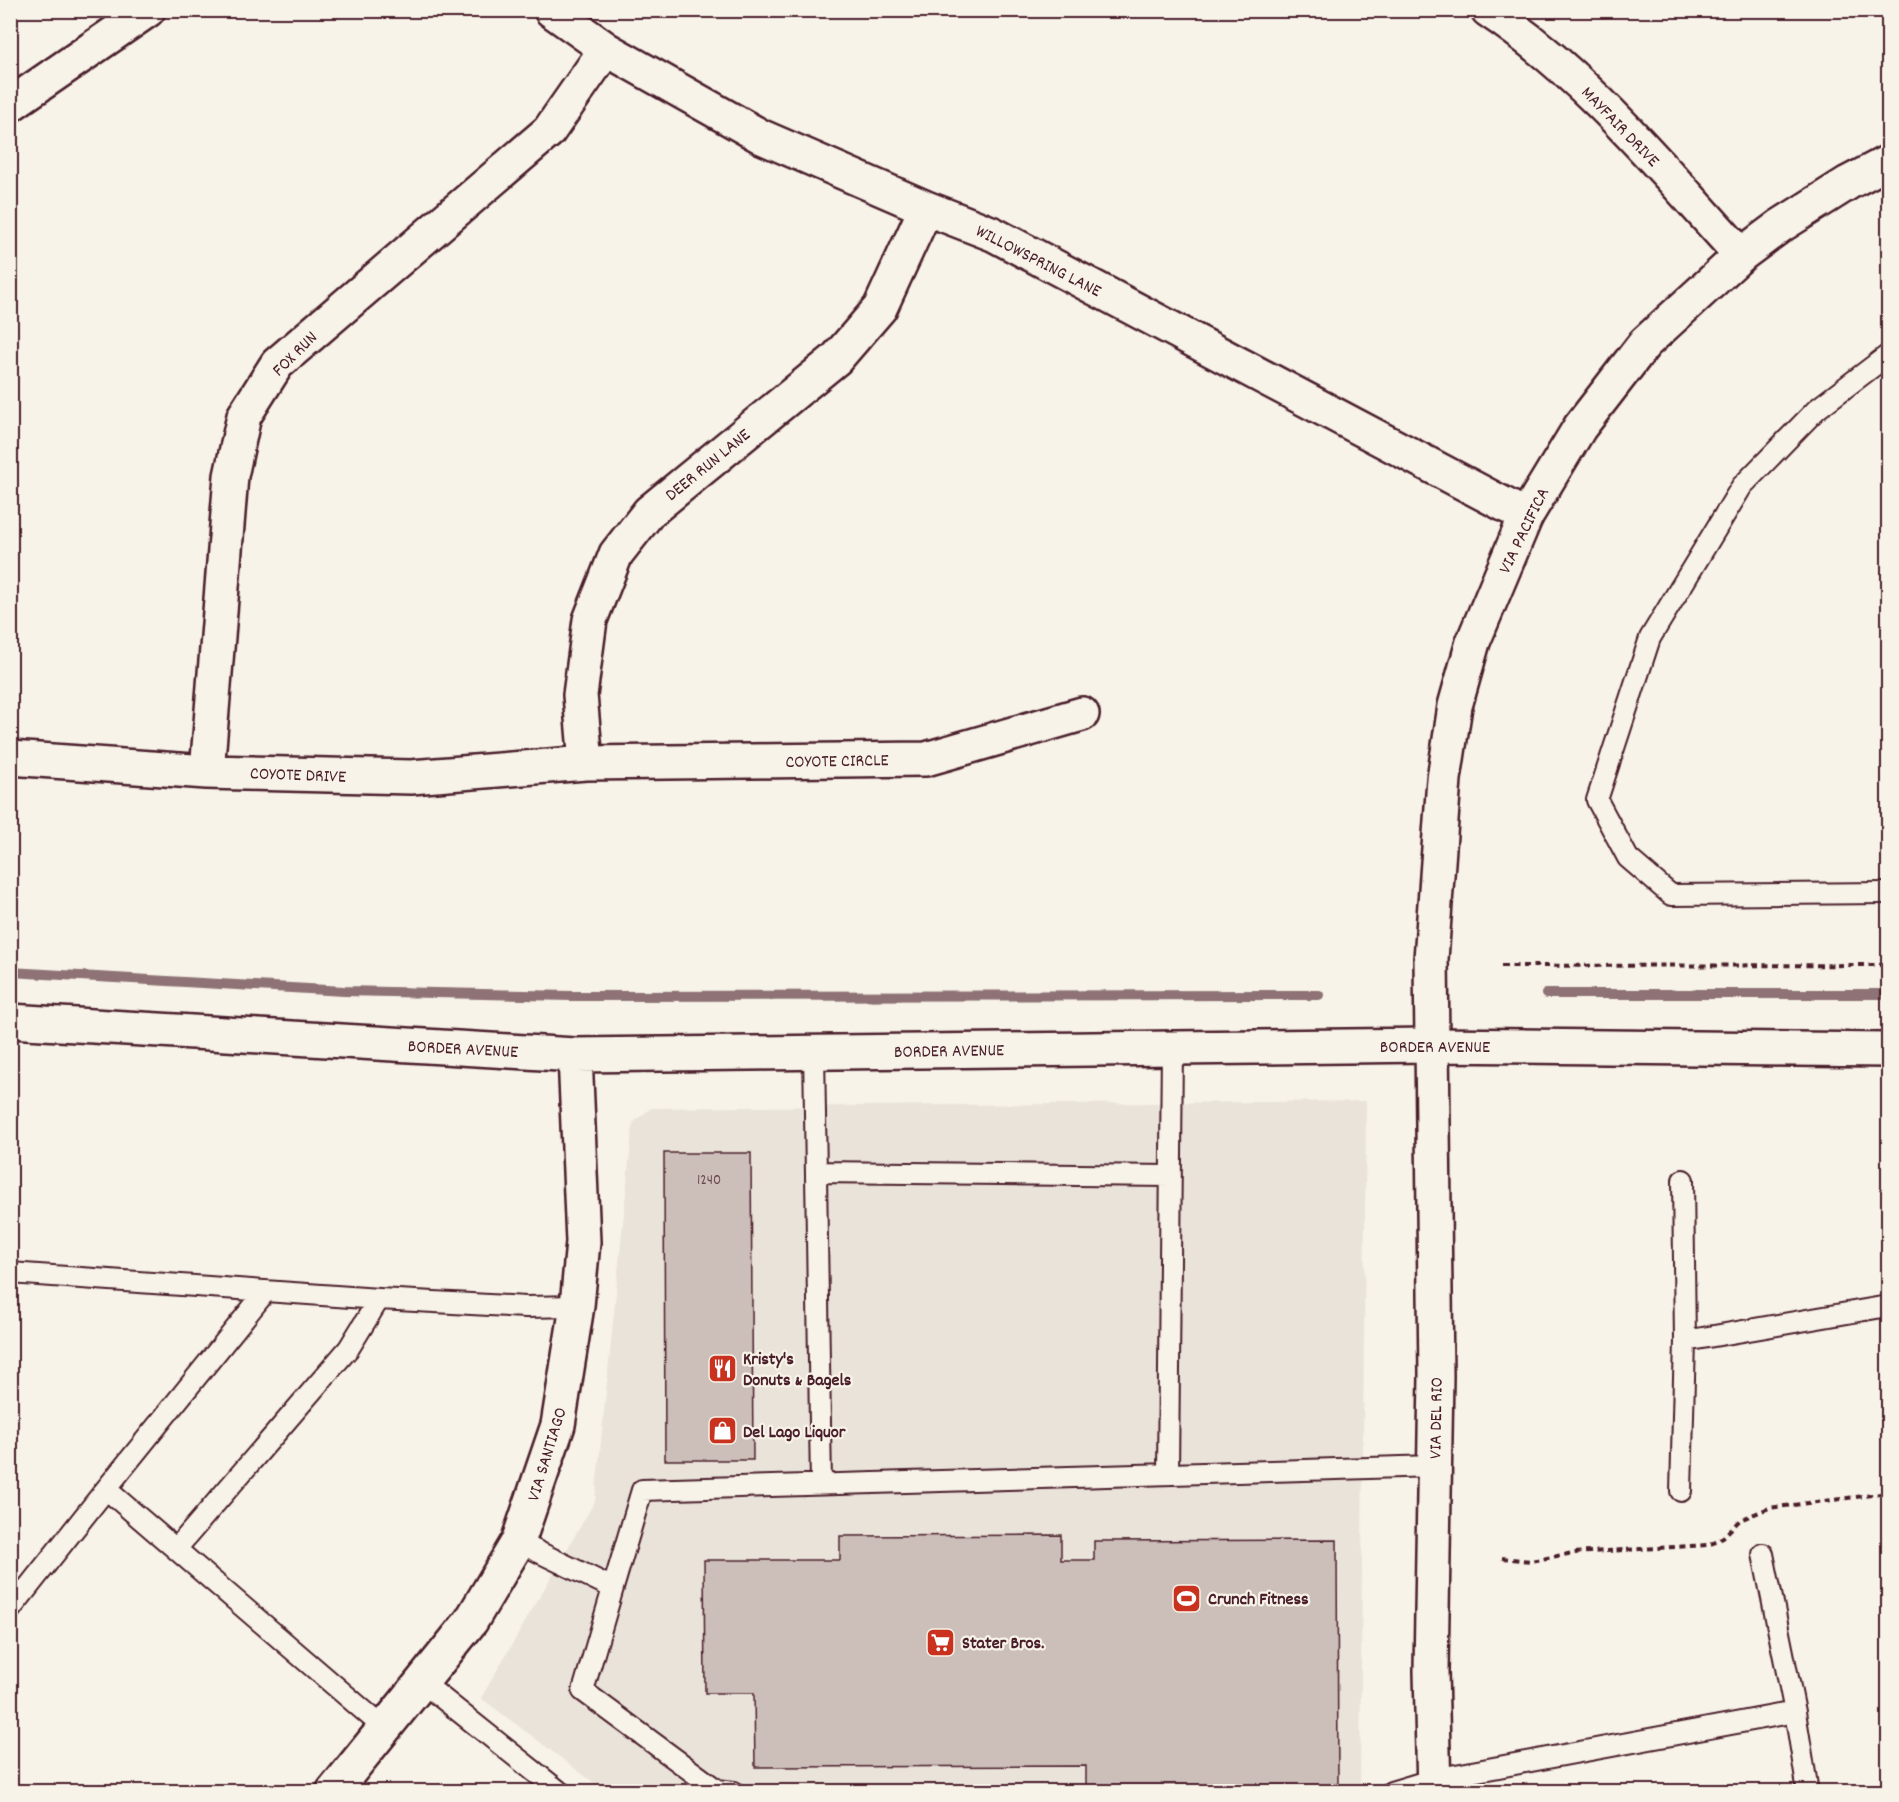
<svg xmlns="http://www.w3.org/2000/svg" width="1899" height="1802" font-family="Dekko,sans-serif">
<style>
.built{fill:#eae3da}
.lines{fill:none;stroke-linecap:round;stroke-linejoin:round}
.stream{stroke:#8e7275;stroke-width:10}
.building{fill:#ccbfb9;stroke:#4a1f2b;stroke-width:1.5}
.lane-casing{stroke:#4a1f2b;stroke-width:24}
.street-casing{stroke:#4a1f2b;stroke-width:38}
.secondary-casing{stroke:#4a1f2b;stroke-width:38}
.primary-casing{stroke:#4a1f2b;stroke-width:38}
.path{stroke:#4a1f2b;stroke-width:4;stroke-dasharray:6 4.5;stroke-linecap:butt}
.lane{stroke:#f7f3e8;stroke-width:20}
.street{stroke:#f7f3e8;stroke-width:33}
.secondary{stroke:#f7f3e8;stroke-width:33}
.primary{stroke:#f7f3e8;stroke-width:33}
.labels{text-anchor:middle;stroke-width:4.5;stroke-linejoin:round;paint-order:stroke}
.number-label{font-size:15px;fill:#6a474e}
.street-label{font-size:18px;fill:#4a1f2b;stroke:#f7f3e8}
.poi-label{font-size:18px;font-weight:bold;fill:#4a1f2b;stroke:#f7f3e8;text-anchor:start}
</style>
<rect width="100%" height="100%" fill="#f7f3e8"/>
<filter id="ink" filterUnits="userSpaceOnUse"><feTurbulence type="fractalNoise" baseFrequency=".0167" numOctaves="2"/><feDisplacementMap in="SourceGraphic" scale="12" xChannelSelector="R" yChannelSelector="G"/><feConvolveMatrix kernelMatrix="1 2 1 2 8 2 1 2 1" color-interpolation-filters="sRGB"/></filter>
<g filter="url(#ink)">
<!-- built -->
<path class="built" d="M1366,1101L1360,1791H605L481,1698L595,1501L633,1123L651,1108Z"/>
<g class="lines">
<!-- stream -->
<path class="stream" d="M10,972L344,991L571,996L1319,995
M1546,994H1888"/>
</g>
<!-- building -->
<path class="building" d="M664,1153H751L753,1460H665Z
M1061,1535V1560H1094V1541L1337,1540L1338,1787L1086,1788V1766L755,1767L754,1693H705L704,1560H840V1536Z"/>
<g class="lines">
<defs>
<path id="lane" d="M1888,355L1817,409L1742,486L1650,638L1597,800L1628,858L1671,895L1888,893
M814,1052L821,1484
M816,1172L1170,1176
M10,1273L379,1299L526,1307L577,1306
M1685,1341L1888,1306
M1168,1474L1172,1048
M106,1489L266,1291
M1681,1491L1685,1341L1683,1180
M518,1542L613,1588L583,1691L717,1790L734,1792
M176,1549L349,1348L379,1299
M1763,1554L1795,1712L1808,1792
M613,1588L642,1490L1434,1466
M10,1610L106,1489L384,1728
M422,1682L560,1792
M1391,1792L1434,1779L1795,1712"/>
<path id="street" d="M551,10L606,49L762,137L926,208L993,234L1526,516
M1488,10C1587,76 1662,169 1741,255
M10,105L148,10
M10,758L207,772L411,777L586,763L926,759L1082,714
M586,763L580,695L590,620L616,554L649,512L836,359L880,308L926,208
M207,772L231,476L244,416L277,364L549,131L606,49"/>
<path id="secondary" d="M10,1021L575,1055L1431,1045L1888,1050
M333,1792L471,1621L518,1542L558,1425L577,1306L583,1242L575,1055"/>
<path id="primary" d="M1434,1792L1431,1671L1436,1376L1431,959L1444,779L1455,706L1473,642L1526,516L1580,427L1645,343L1741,255L1780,226L1848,183L1888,162"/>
</defs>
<!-- lane casing -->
<use href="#lane" class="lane-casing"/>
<!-- street casing -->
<use href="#street" class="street-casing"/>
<!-- secondary casing -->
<use href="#secondary" class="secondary-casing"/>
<!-- primary casing -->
<use href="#primary" class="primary-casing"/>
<!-- path -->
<path class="path" d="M1501,966L1888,965
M1502,1558L1531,1561L1573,1553L1707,1545L1719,1541L1740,1520L1769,1508L1888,1493"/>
<!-- lane -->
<use href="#lane" class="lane"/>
<!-- street -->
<use href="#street" class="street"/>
<!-- secondary -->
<use href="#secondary" class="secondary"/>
<!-- primary -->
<use href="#primary" class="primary"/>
</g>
</g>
<!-- icons -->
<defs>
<symbol id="restaurant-square" viewBox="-11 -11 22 22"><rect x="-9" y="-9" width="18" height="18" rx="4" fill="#c8321e" stroke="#f7f3e8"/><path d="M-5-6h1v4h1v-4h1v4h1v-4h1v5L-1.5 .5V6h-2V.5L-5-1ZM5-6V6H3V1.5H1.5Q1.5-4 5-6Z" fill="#fff"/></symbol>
<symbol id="shop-square" viewBox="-11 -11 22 22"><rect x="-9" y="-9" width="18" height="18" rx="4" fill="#c8321e" stroke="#f7f3e8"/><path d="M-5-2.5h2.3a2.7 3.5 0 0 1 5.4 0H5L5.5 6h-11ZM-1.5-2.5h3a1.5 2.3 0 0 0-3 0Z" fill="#fff"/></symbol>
<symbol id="stadium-square" viewBox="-11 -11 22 22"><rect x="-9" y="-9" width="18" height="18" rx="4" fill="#c8321e" stroke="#f7f3e8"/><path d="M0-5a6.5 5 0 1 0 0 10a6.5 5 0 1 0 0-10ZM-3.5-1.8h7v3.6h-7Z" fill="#fff"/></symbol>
<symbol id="supermarket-square" viewBox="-11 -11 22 22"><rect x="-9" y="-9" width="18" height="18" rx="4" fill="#c8321e" stroke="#f7f3e8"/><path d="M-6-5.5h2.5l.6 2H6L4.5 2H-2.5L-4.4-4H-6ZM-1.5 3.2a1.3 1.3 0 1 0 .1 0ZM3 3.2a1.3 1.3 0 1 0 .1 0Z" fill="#fff"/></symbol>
</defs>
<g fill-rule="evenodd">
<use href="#restaurant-square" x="706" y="1352" width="33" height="33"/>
<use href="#shop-square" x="706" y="1414" width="33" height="33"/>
<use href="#stadium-square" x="1170" y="1582" width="33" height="33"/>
<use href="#supermarket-square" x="924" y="1626" width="33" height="33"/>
</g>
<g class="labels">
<!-- number labels -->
<g class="number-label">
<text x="709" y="1184">1240</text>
</g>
<!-- street labels -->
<g class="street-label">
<text transform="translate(1621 126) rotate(46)" y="6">MAYFAIR DRIVE</text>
<text transform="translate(1039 260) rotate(27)" y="6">WILLOWSPRING LANE</text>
<text transform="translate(294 353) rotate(-45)" y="6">FOX RUN</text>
<text transform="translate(707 464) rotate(-39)" y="6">DEER RUN LANE</text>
<text transform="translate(1523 530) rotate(-64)" y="6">VIA PACIFICA</text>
<text transform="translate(837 760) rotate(-1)" y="6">COYOTE CIRCLE</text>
<text transform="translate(298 774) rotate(2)" y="6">COYOTE DRIVE</text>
<text x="1435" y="1052">BORDER AVENUE</text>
<text transform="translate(463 1048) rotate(3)" y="6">BORDER AVENUE</text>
<text transform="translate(949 1050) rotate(-1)" y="6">BORDER AVENUE</text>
<text transform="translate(1435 1418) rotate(-89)" y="6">VIA DEL RIO</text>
<text transform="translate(546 1454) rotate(-73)" y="6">VIA SANTIAGO</text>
</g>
<!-- poi labels -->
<g class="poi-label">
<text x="743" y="1364">Kristy's<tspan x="743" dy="21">Donuts &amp; Bagels</tspan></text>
<text x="743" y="1437">Del Lago Liquor</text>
<text x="1208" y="1604">Crunch Fitness</text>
<text x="962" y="1648">Stater Bros.</text>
</g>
</g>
<!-- margin -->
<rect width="1899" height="1802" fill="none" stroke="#f7f3e8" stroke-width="36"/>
<rect x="18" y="18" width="1863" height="1766" fill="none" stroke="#4a1f2b" stroke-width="2" filter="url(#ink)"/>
</svg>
